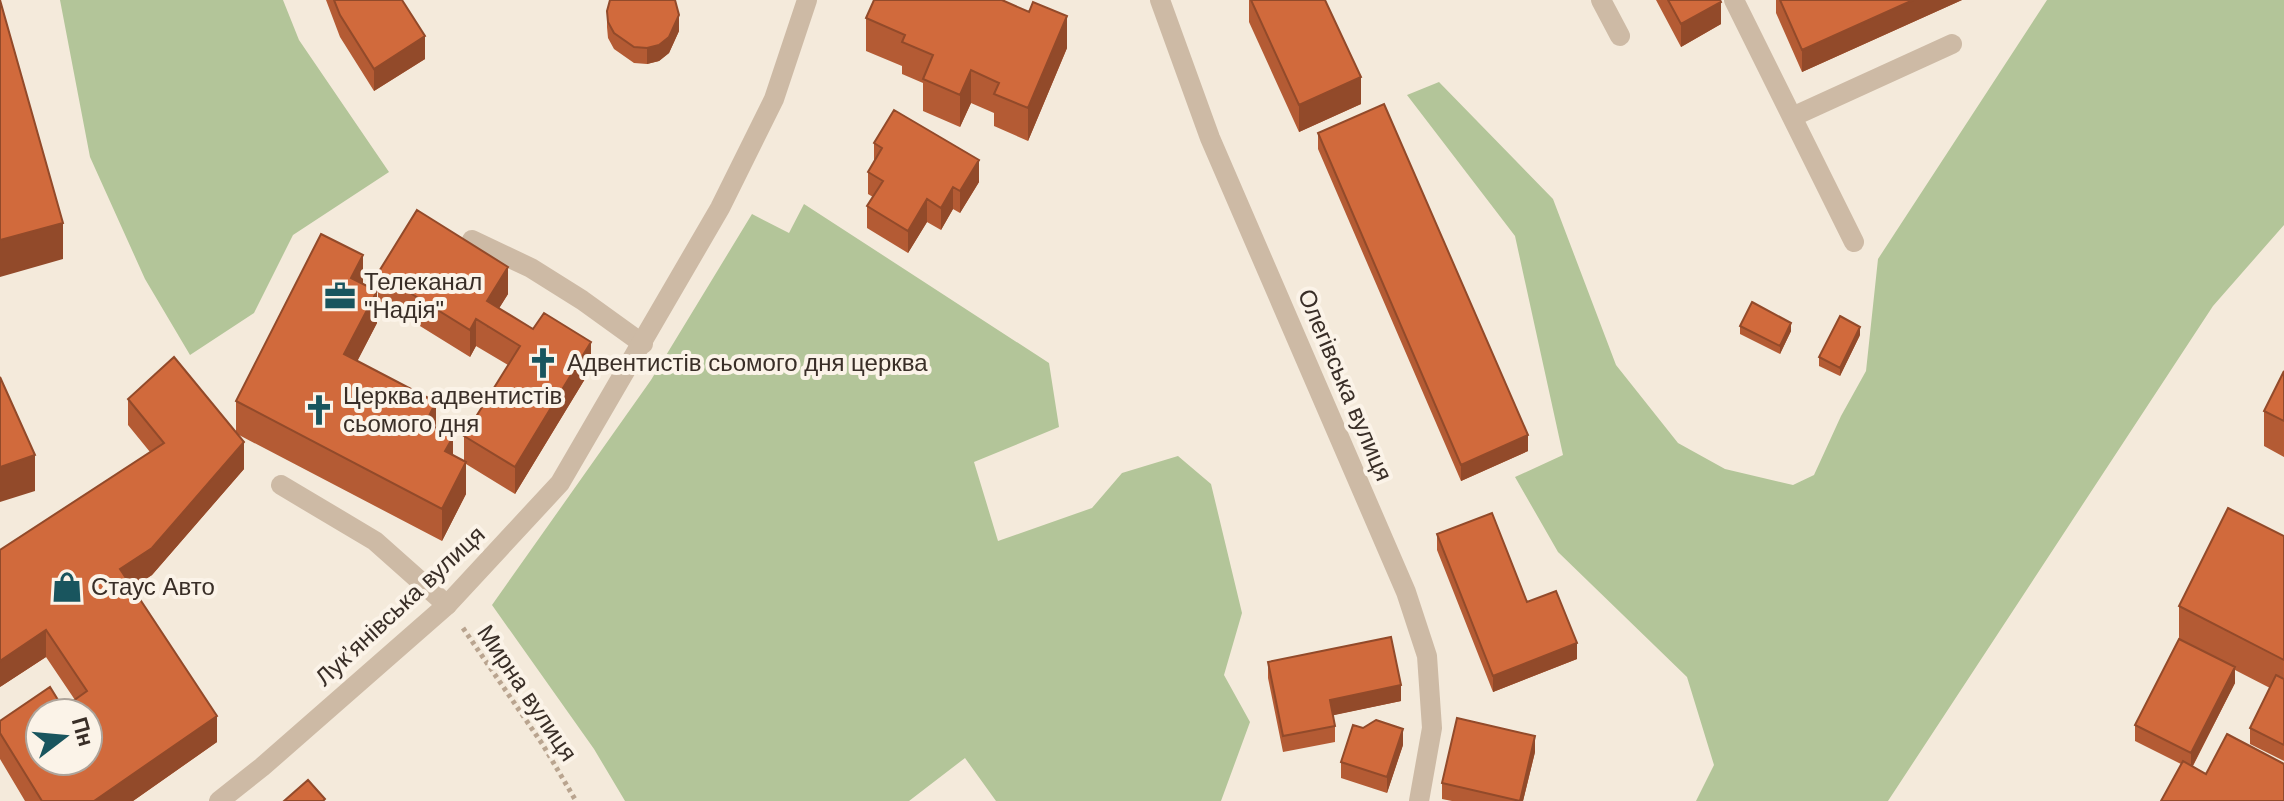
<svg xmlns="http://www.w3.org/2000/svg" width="2284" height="801" font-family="Helvetica,sans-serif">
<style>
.green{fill:#b3c599}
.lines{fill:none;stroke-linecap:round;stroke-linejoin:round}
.path{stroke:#b9a48f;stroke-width:5;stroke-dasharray:4 4;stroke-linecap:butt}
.service{stroke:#cdbaa5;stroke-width:20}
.minor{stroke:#cdbaa5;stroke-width:20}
.wall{fill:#b45b34}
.shaded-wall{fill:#924a2a}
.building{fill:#d16a3c;stroke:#924a2a;stroke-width:2;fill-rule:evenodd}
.labels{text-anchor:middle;stroke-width:8;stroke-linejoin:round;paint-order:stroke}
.poi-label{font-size:24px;fill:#392e27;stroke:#fbf3e8;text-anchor:start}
.street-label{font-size:24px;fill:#392e27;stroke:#fbf3e8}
</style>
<rect width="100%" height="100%" fill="#f4eadb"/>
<!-- green -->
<path class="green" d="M60,0H283L299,40L389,172L293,235L254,313L190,355L145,279L90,157Z
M2047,0H2284V225L2213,306L1888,801H1696L1714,765L1687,677L1558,552L1515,477L1563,455L1515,236L1407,95L1439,82L1553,199L1616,365L1678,443L1725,469L1793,485L1814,475L1841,416L1866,371L1878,259Z
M804,204L1049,363L1059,427L974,462L998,541L1092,508L1122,473L1178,456L1211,484L1242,613L1224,675L1250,722L1221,801H996L965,758L909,801H625L594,749L492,605L651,380L752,214L789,233Z"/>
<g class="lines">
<!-- path -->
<path class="path" d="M463,628L543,745L576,801"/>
<!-- service -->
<path class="service" d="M1601,0L1620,36
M1734,0L1854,242
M1792,117L1952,44
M472,240L531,268L582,300L643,344
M281,485L375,541L447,605"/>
<!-- minor -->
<path class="minor" d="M1160,0L1210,138L1406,592L1427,656L1432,728L1419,801
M219,801L262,767L447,605L560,483L720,208L774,99L807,0"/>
</g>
<!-- wall -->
<path class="wall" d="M326,0H402L425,59L374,91L340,37Z
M1249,0H1325L1361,104L1299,132L1249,22Z
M1656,0H1720L1721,24L1681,47Z
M1776,0H1962L1802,72L1776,13Z
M607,11L679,31L669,53L659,61L647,64L634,63L614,49L608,38L607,27Z
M866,18L1067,48L1028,141L994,126V113L971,103L960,127L923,111V83L902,74V66L866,51Z
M1318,133L1528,451L1461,481L1318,149Z
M874,143L979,182L960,213L953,209L941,230L927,222L908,253L867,228V206L873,197L868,194V172L874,161Z
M378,273L508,294L499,308L591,369L515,494L466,464V494L442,541L239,435L244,469L152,575L132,588L217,742L133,801H25L0,759V721L63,708L75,700L46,657L0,687L150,452L128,425V399L236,431V401L363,283L377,323L357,361L436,429L453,455L464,461V436L508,365L476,346L470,357L378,300Z
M1740,326L1791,331L1780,354L1740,334Z
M1860,335L1840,376L1819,366V357Z
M2284,371V457L2264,446V411Z
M2228,508L2284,536V761L2250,744V728L2270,688L2235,670V683L2193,766L2206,774L2227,734L2284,764V801H2161L2181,764L2135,741V725L2179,640V606Z
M1437,534L1527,602L1577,659L1493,692L1437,550Z
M1268,662L1401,701L1333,715L1335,726V742L1283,752L1268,678Z
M1403,745L1387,793L1341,778V762Z
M1535,752L1523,801H1452L1442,799V783Z"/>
<!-- shaded-wall -->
<path class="shaded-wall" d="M1913,0H1962L1802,72V50Z
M1721,2V24L1681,47V24Z
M679,15V31L669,53L659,61L647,64V48Z
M1067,16V48L1028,141V108Z
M425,36V59L374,91V69Z
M971,70V103L960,127V95Z
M1361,77V104L1299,132V105Z
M979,160V182L960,213V191Z
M953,187V209L941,230V208Z
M927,199V222L908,253V231Z
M63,223V259L0,277V240Z
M363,255V287L351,278Z
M508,267V294L487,328V301Z
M377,291V323L344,387V354Z
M476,319V346L470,357V330Z
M1791,323V331L1780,354V346Z
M1860,327V335L1840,376V368Z
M591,342V369L515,494V467Z
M436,402V434L425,424Z
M1528,435V451L1461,481V465Z
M453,437V470L445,451Z
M244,442V469L152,575L120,596V569Z
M35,455V491L0,502V467Z
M466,462V494L442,541V509Z
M46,630V657L0,687V661Z
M1577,643V659L1493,692V676Z
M2235,667V683L2191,769V753Z
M1401,685V701L1330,716V700Z
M217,716V742L133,801H94Z
M1403,729V745L1387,793V777Z
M1535,736V752L1523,801H1520Z"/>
<!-- building -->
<path class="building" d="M0,0L63,223L0,240Z
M334,0H402L425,36L374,69L340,15Z
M610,0H675L679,15L669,37L659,45L647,48L634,47L614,33L608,22L607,11Z
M874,0H1002L1029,12L1033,2L1067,16L1028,108L994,94L999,83L971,70L960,95L923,79L933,55L902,42L905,35L866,18Z
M1251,0H1325L1361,77L1299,105Z
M1668,0H1720L1721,2L1681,24Z
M1780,0H1913L1802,50Z
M1384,104L1528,435L1461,465L1318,133Z
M894,110L979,160L960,191L953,187L941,208L927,199L908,231L867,206L883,181L868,172L882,148L874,143Z
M417,210L508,267L487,301L533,329L544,313L591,342L515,467L464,436L520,346L476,319L470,330L378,273Z
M321,234L363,255L351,278L377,291L344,354L436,402L425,424L453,437L445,451L466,462L442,509L236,401Z
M1752,302L1791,323L1780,346L1740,326Z
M1840,316L1860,327L1840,368L1819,357Z
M174,357L244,442L152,548L120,569L217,716L94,801H42L0,733V721L50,687L63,708L87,691L46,630L0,661V550L164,443L128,399ZM40,713H88V761H40Z
M2284,371V421L2264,411Z
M0,377L35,455L0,467Z
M2228,508L2284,536V660L2179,606Z
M1492,513L1527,602L1556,591L1577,643L1493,676L1437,534Z
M1391,637L1401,685L1330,700L1335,726L1283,736L1268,662Z
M2179,639L2235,667L2191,753L2135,725Z
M2276,675L2284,679V745L2250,728Z
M1457,718L1535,736L1520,801L1442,783Z
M1376,720L1403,729L1387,777L1341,762L1353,725L1363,728Z
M2227,734L2284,764V801H2161L2183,761L2206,774Z
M308,780L325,799L323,801H284Z"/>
<!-- icons -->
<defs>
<symbol id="office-bare" viewBox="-9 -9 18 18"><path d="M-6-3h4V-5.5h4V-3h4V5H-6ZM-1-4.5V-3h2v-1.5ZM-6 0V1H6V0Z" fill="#19555e" stroke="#fbf3e8" stroke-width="2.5" paint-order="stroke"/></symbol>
<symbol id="church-bare" viewBox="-9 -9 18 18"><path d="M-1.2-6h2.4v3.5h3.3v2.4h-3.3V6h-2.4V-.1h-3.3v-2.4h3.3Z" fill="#19555e" stroke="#fbf3e8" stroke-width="2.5" paint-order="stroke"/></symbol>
<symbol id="shop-bare" viewBox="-9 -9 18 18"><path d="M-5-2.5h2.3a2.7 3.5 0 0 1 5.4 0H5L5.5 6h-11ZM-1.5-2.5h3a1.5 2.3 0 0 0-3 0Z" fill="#19555e" stroke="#fbf3e8" stroke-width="2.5" paint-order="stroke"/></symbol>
</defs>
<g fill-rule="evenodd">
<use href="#office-bare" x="318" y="274" width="44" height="44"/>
<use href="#church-bare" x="521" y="341" width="44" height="44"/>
<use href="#church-bare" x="297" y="388" width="44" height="44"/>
<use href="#shop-bare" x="45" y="565" width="44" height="44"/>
</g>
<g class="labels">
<!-- poi labels -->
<g class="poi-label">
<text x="364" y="290">Телеканал<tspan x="364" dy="28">"Надія"</tspan></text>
<text x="567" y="371">Адвентистів сьомого дня церква</text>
<text x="343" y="404">Церква адвентистів<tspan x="343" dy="28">сьомого дня</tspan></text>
<text x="91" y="595">Стаус Авто</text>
</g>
<!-- street labels -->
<g class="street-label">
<text transform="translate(1345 385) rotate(67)" y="8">Олегівська вулиця</text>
<text transform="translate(400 606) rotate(-43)" y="8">Лукʼянівська вулиця</text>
<text transform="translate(527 693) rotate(56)" y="8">Мирна вулиця</text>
</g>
</g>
<!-- north arrow -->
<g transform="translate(64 737) rotate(74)"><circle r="38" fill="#fbf3e8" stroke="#ada49b" stroke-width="2"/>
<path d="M0-6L14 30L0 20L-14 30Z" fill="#19555e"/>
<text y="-12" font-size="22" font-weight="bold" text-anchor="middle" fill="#392e27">Пн</text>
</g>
</svg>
